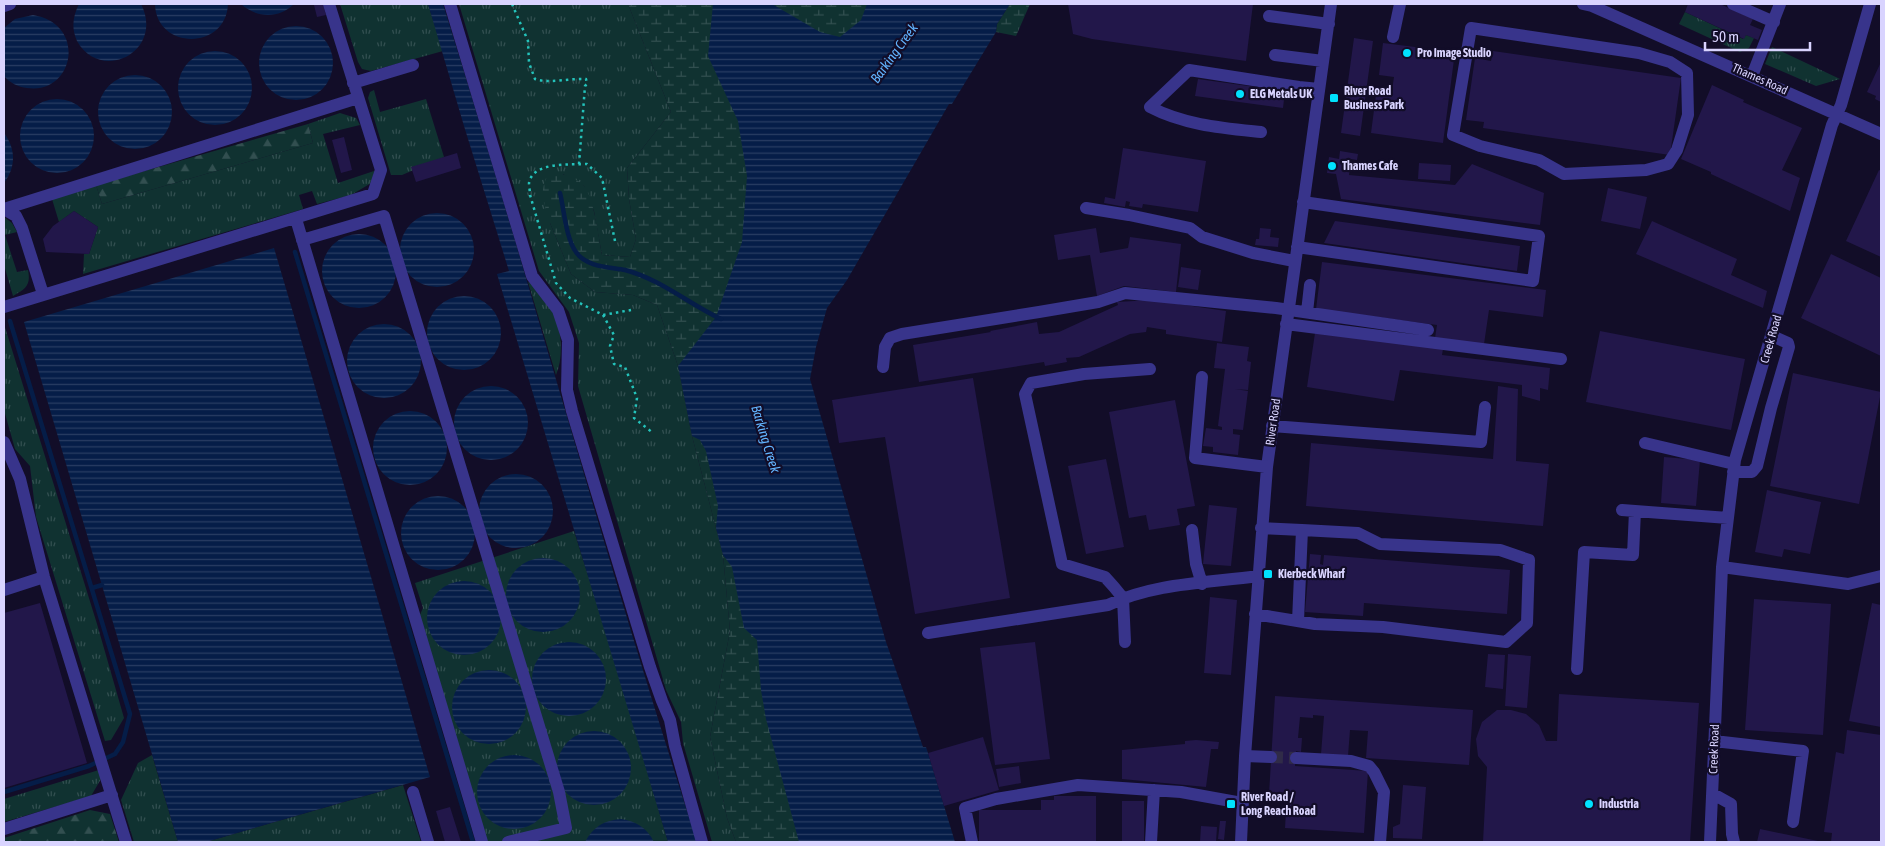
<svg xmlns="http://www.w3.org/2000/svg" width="1885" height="846" font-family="'Asap Condensed',sans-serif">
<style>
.grass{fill:url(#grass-tufts)}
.forest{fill:url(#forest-firs)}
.wetland{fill:url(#wetland-marsh)}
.water{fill:url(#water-rules)}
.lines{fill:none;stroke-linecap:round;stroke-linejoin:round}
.stream{stroke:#051d48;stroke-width:4.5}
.building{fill:#22174a}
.minor-tunnel{stroke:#302b48;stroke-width:12;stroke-dasharray:12 6;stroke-linecap:butt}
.path{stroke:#24c3bb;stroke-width:2.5;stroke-dasharray:2.5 4;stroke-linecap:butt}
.minor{stroke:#38348b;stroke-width:12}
.poi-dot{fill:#00e2ff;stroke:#120d28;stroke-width:2}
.labels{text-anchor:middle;stroke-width:4.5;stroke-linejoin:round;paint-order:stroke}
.poi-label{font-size:12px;font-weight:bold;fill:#d9d4ff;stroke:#120d28;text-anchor:start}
.street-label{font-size:12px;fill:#d9d4ff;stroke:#120d28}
.water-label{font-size:14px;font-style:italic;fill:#62b4ff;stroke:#120d28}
</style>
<defs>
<pattern id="grass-tufts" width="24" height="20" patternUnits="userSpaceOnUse" patternTransform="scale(1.25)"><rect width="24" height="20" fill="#103231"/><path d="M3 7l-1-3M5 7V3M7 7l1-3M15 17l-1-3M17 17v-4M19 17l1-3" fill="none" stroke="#324f50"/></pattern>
<pattern id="forest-firs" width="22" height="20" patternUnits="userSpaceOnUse" patternTransform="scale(1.25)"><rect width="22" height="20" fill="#103231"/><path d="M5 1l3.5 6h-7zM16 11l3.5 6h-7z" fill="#324f50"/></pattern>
<pattern id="wetland-marsh" width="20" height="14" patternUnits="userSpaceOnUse" patternTransform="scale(1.25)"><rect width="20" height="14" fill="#103231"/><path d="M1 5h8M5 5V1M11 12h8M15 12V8" fill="none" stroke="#324f50"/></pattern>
<pattern id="water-rules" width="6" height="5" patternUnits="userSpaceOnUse" patternTransform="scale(1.25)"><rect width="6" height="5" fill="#051d48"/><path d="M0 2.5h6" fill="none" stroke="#293d63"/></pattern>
</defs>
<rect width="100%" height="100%" fill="#120d28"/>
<!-- grass -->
<path class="grass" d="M340,4H428L443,51L371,71L362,69L358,62Z
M459,4H628L671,112L627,168L629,199L636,239L630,257L602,255L594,211L584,186L563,174L550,223L571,274L595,292L633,295L657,305L678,366L692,436L723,555L730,631L710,737L727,818L736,842H712L683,743L681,722L666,690L578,386L579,343L569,312L539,271Z
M1685,12L1743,39L1746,35L1754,38L1749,48L1740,52L1679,24Z
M1772,47L1840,79L1816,86L1765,64Z
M374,90L380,112L426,99L444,157L402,175H391L368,98L370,92Z
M340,113L356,118L360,125L323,134L338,183L374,171L373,182L351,195L317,204L312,191L299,195L303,209L83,274L84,254H89L98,227L74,211L59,222L52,199L96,185L102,204L313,143L308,124Z
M4,217L12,223L17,232L5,235L17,272L28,270C31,285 26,289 13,296L4,265Z
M528,282C558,296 568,347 556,375Z
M4,324L97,624L124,718L111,740L105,741L36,517L30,466L15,449L4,410Z
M574,531L612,651L668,842H487L419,617L423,608L415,583Z
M152,755L178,842H134L121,800L138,763Z
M99,770L101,779L91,796L4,822V799Z
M403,785L421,842H206Z"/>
<!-- forest -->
<path class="forest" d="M308,124L313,143L102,204L96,185Z
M90,810L110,814L119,842H4V838Z"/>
<!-- wetland -->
<path class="wetland" d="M628,4H894L783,76L840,842H736L727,818L710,737L730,631L723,555L692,436L678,366L657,305L633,295L595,292L571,274L550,223L542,196L544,184L547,177L556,173C565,174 577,178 584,186C594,198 599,239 602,255L630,257L636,239L629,199L627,168L671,112Z
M1010,4H1030L1016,36L996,32L997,24Z"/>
<!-- water -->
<path class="water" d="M79,4H141C165,51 101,84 77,41C71,28 73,16 79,4Z
M155,4H228C226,51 156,50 155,4Z
M241,4H294C279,19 256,18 241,4Z
M428,4H443C530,282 607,564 697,842H668L497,274L509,271L464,126Z
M713,4H772L820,32L840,37L861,20L867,4H1010L997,24L996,32L952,104H949L847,280L827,308L816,347L810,379L886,642L923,747H926L928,753L955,842H799L766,719L761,690L757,640L744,628L732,567L723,555L716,528L718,506L706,451L700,440L692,436L678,366L716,317L742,242L747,176L738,121L708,56Z
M33,15C88,24 74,95 27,88C18,87 10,83 4,76V28L15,19Z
M259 63a37 37 0 1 1 74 0a37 37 0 1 1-74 0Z
M178 88a37 37 0 1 1 74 0a37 37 0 1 1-74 0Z
M98 112a37 37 0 1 1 74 0a37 37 0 1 1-74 0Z
M20 136a37 37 0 1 1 74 0a37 37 0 1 1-74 0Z
M4,133C16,149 16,167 4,183Z
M400 250a37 37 0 1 1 74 0a37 37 0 1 1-74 0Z
M322 271a37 37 0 1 1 74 0a37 37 0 1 1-74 0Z
M274,248L430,777L206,842H178L24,322Z
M427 333a37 37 0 1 1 74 0a37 37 0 1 1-74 0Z
M347 361a37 37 0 1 1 74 0a37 37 0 1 1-74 0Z
M454 423a37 37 0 1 1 74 0a37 37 0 1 1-74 0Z
M373 448a37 37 0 1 1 74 0a37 37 0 1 1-74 0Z
M479 511a37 37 0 1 1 74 0a37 37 0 1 1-74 0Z
M401 533a37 37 0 1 1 74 0a37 37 0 1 1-74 0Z
M506 595a37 37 0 1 1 74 0a37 37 0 1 1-74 0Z
M427 618a37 37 0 1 1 74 0a37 37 0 1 1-74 0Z
M532 679a37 37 0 1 1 74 0a37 37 0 1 1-74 0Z
M452 707a37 37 0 1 1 74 0a37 37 0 1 1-74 0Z
M557 768a37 37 0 1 1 74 0a37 37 0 1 1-74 0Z
M477 792a37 37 0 1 1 74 0a37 37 0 1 1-74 0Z
M621,819C636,821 647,828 654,842H585C593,827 604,820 621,819Z"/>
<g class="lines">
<!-- stream -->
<path class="stream" d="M560,193C564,209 566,239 576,252C586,267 609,267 625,270C660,279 689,304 721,319
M295,252L473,842
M92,588L102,585
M4,792L89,766L115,754L123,742L130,714L10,321"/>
</g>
<!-- building -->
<path class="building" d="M323,4L326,15L317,17L314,5Z
M1068,4H1253L1246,61L1092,39L1073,34Z
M1688,4H1720L1753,19L1750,25L1762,30L1758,40L1746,35L1744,39L1685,12Z
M1354,38L1373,41L1360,136L1341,133Z
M1383,43L1455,52L1443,143L1371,133L1376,95L1391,97L1394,77L1379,75Z
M1493,51L1681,78L1670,155L1483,128L1484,122L1466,120L1475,58L1491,61Z
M1881,62V102L1875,99L1876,96L1867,92Z
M1198,79L1285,91L1283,108L1195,96Z
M1712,85L1744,100L1743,102L1802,128L1782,170L1800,178L1790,211L1711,174V172L1681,159Z
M344,137L352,170L341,173L332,140Z
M1123,148L1206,161L1198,212L1143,204L1142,208L1129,206L1130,202L1126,201L1125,207L1104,203L1105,197L1115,199Z
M1340,151L1358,154L1357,160L1351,159L1349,175L1455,185L1472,164L1544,193L1540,225L1341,199L1336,174L1327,173L1329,157L1339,159Z
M457,153L461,168L416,182L411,167Z
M1419,163L1451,165L1450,181L1418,179Z
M1879,170L1881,171V257L1846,241Z
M1608,188L1647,197L1640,229L1601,221Z
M74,211L98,227L89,254L46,252L43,239L53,226Z
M1335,221L1520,246L1517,271L1324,243Z
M1652,221L1737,259L1731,275L1767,291L1763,308L1636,254Z
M1096,228L1100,253L1128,248L1130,237L1181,244L1176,292L1124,286L1097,296L1090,255L1058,260L1054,235Z
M1260,228L1271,229L1270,237L1279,238L1278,247L1255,245L1256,239H1259Z
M1831,254L1881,278V356L1801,318Z
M1322,262L1546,290L1543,317L1489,310L1484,344L1435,338L1437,325L1316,309Z
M1181,267L1201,270L1198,290L1178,287Z
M1151,300L1226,311L1222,342L1166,334V330L1147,327L1146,332L1130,334L1079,357L1066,358L1067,362L1045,366L1044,362L919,382L913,345L991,332L990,331L1037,322L1039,334L1059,332L1118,305L1117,302Z
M1600,331L1745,359L1731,430L1586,402Z
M1315,333L1443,349L1442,355L1550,368L1548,390L1540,388V401L1522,396V385L1400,370L1394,401L1307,387Z
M1217,343L1249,347L1247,361L1251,362L1248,390L1235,389L1248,391L1243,430L1233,429V434L1240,435L1238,455L1213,452V447L1203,446L1206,428L1222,430V427L1218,426L1225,369L1214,368Z
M1793,373L1881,392L1859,504L1770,486Z
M973,378L1010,598L915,614L885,437L839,443L832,400Z
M1498,386L1518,389L1516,461L1549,464L1543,526L1306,506L1311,443L1493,459Z
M1175,400L1195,506L1177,509L1180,525L1149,530L1146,515L1129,518L1109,412Z
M1664,457L1700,460L1696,506L1661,503Z
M1106,459L1124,547L1086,554L1068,466Z
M1767,490L1821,502L1810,554L1784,549L1782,557L1755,552Z
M1209,505L1237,508L1231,566L1203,564Z
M1310,554L1321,555L1320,564L1323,565L1324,555L1510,570L1507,614L1364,603L1363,616L1305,612Z
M1210,597L1237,600L1231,675L1204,673Z
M1754,599L1831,604L1823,735L1745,730Z
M40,603L87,763L4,788V613Z
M1872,603L1881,605V727L1849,721Z
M1035,642L1050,759L995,765L980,648Z
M1488,654L1505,655L1503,689L1485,687Z
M1508,654L1531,656L1527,708L1505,706Z
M1559,694L1699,703L1690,842H1483L1487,767L1478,756L1476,739L1482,722L1497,710H1511L1526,714L1539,725L1546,741H1557Z
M1275,696L1473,710L1469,765L1366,758L1368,731L1350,730L1348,756L1321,754L1324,716L1313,715V718L1300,717L1298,738H1302L1301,752L1296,751L1295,766L1368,771L1364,833L1285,828L1287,795L1269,794Z
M1847,730L1881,735V842H1831L1832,833L1824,832L1836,752L1844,754Z
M983,737L999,790L944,806L928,753Z
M1196,740L1219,742L1218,749H1211L1206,787L1122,779V750L1185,744V741Z
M1019,766L1021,783L999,787L996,769Z
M1403,785L1426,787L1422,839L1393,838V827L1400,824Z
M1054,796H1096V842H979V810H1041V800H1054Z
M1122,801H1144V842H1122Z
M450,807L461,842H445L436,811Z
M1220,821H1226L1224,840L1218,839Z
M1201,826L1217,827L1216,842H1200Z
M1760,829L1818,841V842H1757Z"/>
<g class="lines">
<!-- minor-tunnel -->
<path class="minor-tunnel" d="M1271,757L1296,758"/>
<!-- path -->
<path class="path" d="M512,4L528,41L529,63L535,79C550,84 569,78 586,79L587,84L585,86L579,164
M615,241L602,178L587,164C571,165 533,161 529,183C529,186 530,191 530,195L556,283L570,298L603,315L631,310
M603,315L614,335L610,346L614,364L625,367L637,398L634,418L653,433"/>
<!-- minor -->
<path class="minor" d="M450,4L532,276L558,310L568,340L567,390L572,411L650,667L662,701L670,720L675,746L702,842
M1583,4L1592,6L1881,134
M1733,4L1774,22
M4,6L10,4
M1269,16L1329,24
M1471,28L1639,53L1670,62L1687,73L1688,115L1677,150L1668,164L1646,170L1564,174L1539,160L1480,146L1453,135Z
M1393,37L1400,4
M1275,55L1323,61
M1752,76L1780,4
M353,83L413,65
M1261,132C1223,128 1184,125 1150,107L1189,70L1299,87L1319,89
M1086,208L1129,215L1190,228L1202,237L1253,253L1294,261
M4,209L358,98
M4,209L16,216L22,228L43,294
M296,219L482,842
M302,240L384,216L559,792L566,828L508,842
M1297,247L1533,281L1539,236L1303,202
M4,307L373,194L381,170L329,4
M1307,312L1310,285
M1286,324L1561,359
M883,367L885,347L890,338L902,334L1039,312L1098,302L1125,293L1276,308L1428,330
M1202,377L1195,458L1267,467
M1272,426L1481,442L1485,407
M4,442L20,479L44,577L126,842
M1645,443L1734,464
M1733,472H1752L1757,466L1771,408L1789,347L1788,343L1772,336
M1622,510L1728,518
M1261,528L1302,530
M1192,530L1196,564L1202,584
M1722,567L1848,584L1881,576
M4,590L44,577
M1255,614L1315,624L1383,627L1506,642L1527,623L1529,560L1500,550L1380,544L1358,533L1302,530L1298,621
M928,633L1108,605C1154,583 1208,583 1258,576
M1125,642L1123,598L1114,587L1105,577L1062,564L1025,394L1031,383L1084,374L1150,369
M1577,669L1584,552L1633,555L1635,511
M1714,741L1803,751L1793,822
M1245,756L1271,757
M1296,758L1351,761L1369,766L1374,772L1384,792L1380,842
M413,792L428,842
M1713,794L1731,804L1732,834L1734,842
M4,829L112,795
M972,842L965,808L996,799L1078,785L1181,792L1242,803
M1151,842L1154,790
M1241,842L1245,756L1267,467L1331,4
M1710,842L1722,567L1735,460L1832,125L1841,105L1870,4"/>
</g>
<!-- markers -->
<g class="poi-dot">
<circle cx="1407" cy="53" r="5"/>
<circle cx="1240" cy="94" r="5"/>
<rect x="1329" y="93" width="10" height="10" rx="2.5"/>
<circle cx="1332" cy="166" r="5"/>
<rect x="1263" y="569" width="10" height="10" rx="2.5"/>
<rect x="1226" y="799" width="10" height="10" rx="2.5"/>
<circle cx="1589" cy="804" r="5"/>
</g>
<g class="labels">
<!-- poi labels -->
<g class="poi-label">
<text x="1417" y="57">Pro Image Studio</text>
<text x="1344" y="95">River Road<tspan x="1344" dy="14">Business Park</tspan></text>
<text x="1250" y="98">ELG Metals UK</text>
<text x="1342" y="170">Thames Cafe</text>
<text x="1278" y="578">Kierbeck Wharf</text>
<text x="1241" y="801">River Road /<tspan x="1241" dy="14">Long Reach Road</tspan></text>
<text x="1599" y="808">Industria</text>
</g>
<!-- street labels -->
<g class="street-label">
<text transform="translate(1760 79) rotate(24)" y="4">Thames Road</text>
<text transform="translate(1771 339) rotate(-74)" y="4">Creek Road</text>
<text transform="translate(1273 422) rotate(-82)" y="4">River Road</text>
<text transform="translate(1714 749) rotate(-88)" y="4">Creek Road</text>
</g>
<!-- water labels -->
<g class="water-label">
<text transform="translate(894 53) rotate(-54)" y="5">Barking Creek</text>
<text transform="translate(766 439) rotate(73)" y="5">Barking Creek</text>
</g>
</g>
<!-- border -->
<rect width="1885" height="846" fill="none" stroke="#d9d4ff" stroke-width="10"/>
<!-- scale -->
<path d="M1705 42v8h105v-8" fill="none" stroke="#d9d4ff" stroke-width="2.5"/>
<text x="1712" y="42" font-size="15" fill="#d9d4ff" stroke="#120d28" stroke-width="4" paint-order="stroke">50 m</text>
</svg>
